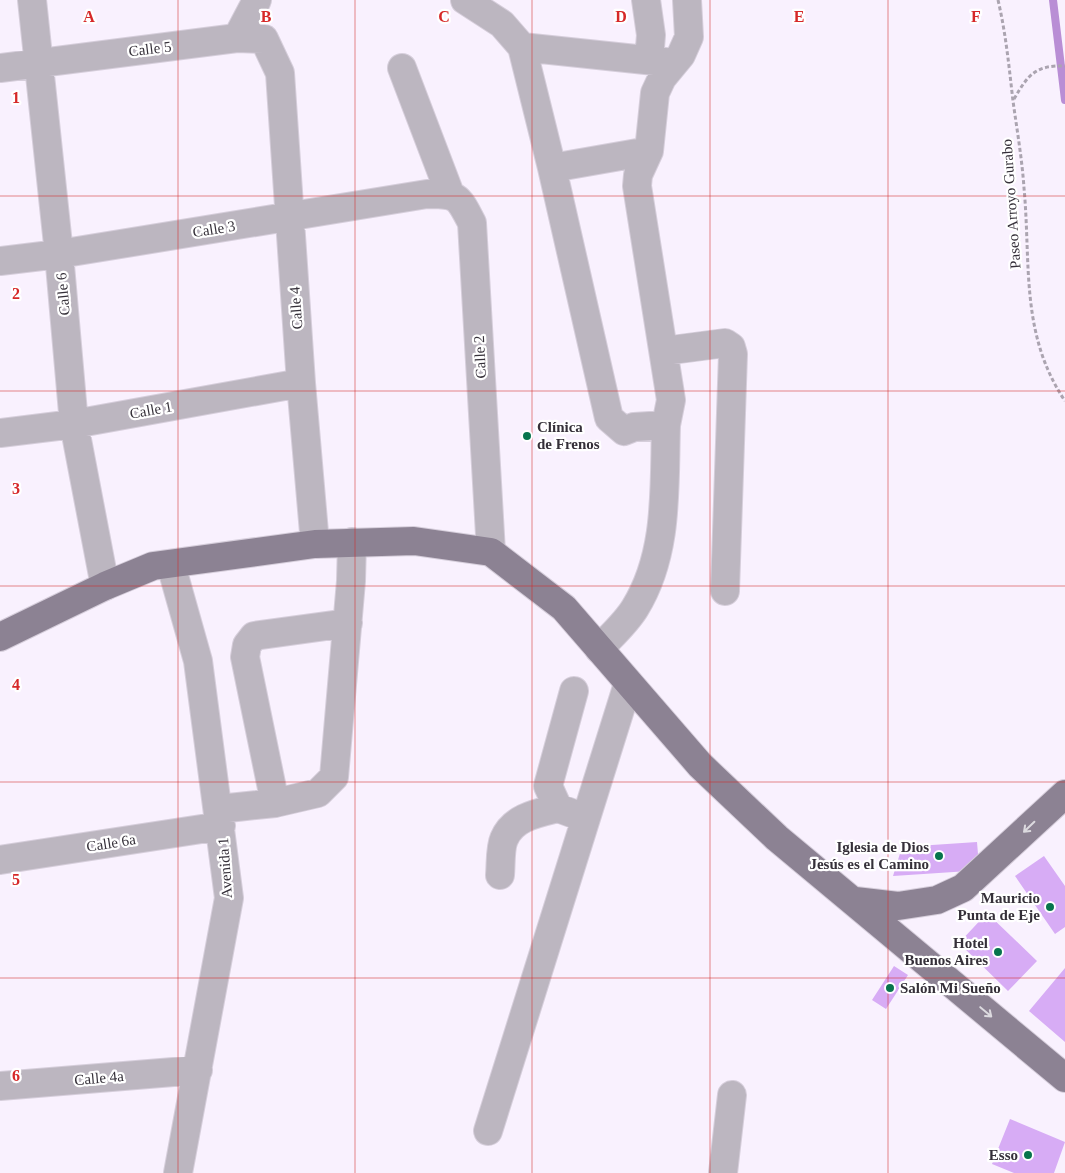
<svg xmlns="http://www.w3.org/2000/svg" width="1065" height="1173" font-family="'Times New Roman',serif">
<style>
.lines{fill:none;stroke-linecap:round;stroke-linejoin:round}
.stream{stroke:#b98ed5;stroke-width:8}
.building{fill:#d7acf5}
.minor-casing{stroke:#d6cedb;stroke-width:30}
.major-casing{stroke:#d6cedb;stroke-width:30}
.path{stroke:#aba4b0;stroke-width:3;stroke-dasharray:4 2.5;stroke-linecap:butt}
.minor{stroke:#bcb6c0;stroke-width:28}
.major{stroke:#8c8293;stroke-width:28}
.oneway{stroke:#dcdadf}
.grid{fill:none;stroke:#d62828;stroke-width:1;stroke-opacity:0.55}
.poi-dot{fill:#07744d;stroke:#fff;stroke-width:2}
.labels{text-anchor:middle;stroke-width:4.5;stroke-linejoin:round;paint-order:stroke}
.street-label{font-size:15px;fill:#353039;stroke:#fff}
.poi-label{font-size:15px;font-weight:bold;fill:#353039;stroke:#fff;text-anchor:end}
.grid-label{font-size:16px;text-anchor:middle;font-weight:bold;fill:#d62828;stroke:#fff;stroke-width:4.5;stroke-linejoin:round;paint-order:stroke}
</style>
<rect width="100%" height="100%" fill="#f9f1fe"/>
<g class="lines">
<!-- stream -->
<path class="stream" d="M1053,0L1065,100"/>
</g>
<!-- building -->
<path class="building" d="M977,842L979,866L969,871L893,876L902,847Z
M1044,856L1065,886V927L1055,934L1015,876Z
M987,913L1037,961L1008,991L959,943Z
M894,966L908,975L886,1009L872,1000Z
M1065,968V1042L1029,1011Z
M1010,1119L1065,1142L1054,1173H1014L992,1164Z"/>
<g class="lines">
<defs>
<path id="minor" d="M32,0L59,254L74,424L105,586
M465,0L502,24L522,47L552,168L609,418L624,431L634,427L666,425L671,400L637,186L638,175L649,151L655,93L662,78L681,55L689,37L687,0
M646,0L651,35L649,60
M237,38L257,0
M522,47L674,63
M0,68L237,38L264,39L280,73L301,383L315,544
M402,68L450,194
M552,168L649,151
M0,261L59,254L427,194C458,194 458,196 472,223L491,552
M664,351L725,343L731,347L733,354L725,591
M0,433L74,424L301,383
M171,565L198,661L229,898L178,1173
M599,649C611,636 626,623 635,608C669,553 664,487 666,425
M574,691L548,786L558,808L585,818
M275,803L245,657L247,645L254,636L348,623
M219,809L275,803L318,793L334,777L351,581L352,542
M0,860L221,826
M500,875C501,864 500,848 504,839C513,817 538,813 558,808
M0,1086L198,1070
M488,1131L628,684
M723,1173L732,1095"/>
<path id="major" d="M0,637L105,586L153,566L315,544L414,541L491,552L564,608L700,765L777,838L1065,1078
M855,901L898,906L937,900L963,888L1065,794"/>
</defs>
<!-- minor casing -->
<use href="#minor" class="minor-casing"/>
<!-- major casing -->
<use href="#major" class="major-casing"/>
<!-- path -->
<path class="path" d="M998,0C1006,34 1009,67 1013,101C1017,130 1022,159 1024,188C1031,264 1020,334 1065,401
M1014,99C1028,75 1035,65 1065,66"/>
<!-- minor -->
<use href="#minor" class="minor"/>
<!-- major -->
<use href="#major" class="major"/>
</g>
<!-- one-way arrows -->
<defs><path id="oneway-shaft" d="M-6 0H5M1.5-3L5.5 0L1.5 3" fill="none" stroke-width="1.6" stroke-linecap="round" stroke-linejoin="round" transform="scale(1.25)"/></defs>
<g class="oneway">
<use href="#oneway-shaft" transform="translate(1029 827) rotate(136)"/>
<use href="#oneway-shaft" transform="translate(986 1012) rotate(40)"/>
</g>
<!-- grid -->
<path class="grid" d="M178,0V1173M355,0V1173M532,0V1173M710,0V1173M888,0V1173M0,196H1065M0,391H1065M0,586H1065M0,782H1065M0,978H1065"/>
<!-- markers -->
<g class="poi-dot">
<circle cx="527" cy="436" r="5"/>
<circle cx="939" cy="856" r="5"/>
<circle cx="1050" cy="907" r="5"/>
<circle cx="998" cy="952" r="5"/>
<circle cx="890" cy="988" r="5"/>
<circle cx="1028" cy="1155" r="5"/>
</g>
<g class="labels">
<!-- street labels -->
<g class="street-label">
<text transform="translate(150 49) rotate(-7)" y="5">Calle 5</text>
<text transform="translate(1011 204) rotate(-94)" y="5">Paseo Arroyo Gurabo</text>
<text transform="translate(214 229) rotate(-9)" y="5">Calle 3</text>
<text transform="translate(63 294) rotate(-95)" y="5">Calle 6</text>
<text transform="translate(296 308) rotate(-94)" y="5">Calle 4</text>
<text transform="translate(480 357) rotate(-93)" y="5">Calle 2</text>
<text transform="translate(151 410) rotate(-10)" y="5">Calle 1</text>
<text transform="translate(111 843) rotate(-9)" y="5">Calle 6a</text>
<text transform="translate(225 868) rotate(-94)" y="5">Avenida 1</text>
<text transform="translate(99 1078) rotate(-5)" y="5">Calle 4a</text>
</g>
<!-- poi labels -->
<g class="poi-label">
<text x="537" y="432" text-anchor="start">Clínica<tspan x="537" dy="17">de Frenos</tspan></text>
<text x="929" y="852">Iglesia de Dios<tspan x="929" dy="17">Jesús es el Camino</tspan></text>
<text x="1040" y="903">Mauricio<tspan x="1040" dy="17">Punta de Eje</tspan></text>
<text x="988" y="948">Hotel<tspan x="988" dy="17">Buenos Aires</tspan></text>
<text x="900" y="993" text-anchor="start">Salón Mi Sueño</text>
<text x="1018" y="1160">Esso</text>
</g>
</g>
<g class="grid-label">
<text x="89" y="22">A</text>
<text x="266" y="22">B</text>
<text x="444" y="22">C</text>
<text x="621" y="22">D</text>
<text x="799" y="22">E</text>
<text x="976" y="22">F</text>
<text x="16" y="103">1</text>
<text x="16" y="299">2</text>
<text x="16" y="494">3</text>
<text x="16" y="690">4</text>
<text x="16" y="885">5</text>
<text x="16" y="1081">6</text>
</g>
</svg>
